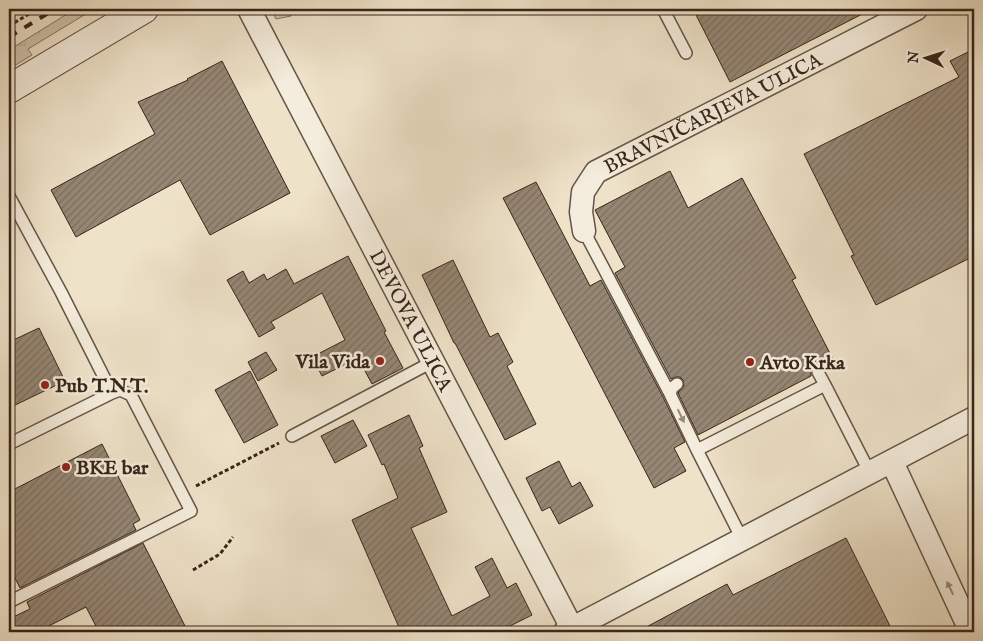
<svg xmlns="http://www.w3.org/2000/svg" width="983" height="641" font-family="'IM FELL English',serif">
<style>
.grass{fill:url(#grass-tufts);stroke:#837462}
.building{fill:url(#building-hatch);stroke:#372519}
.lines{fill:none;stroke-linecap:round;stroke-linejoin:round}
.service-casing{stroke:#655445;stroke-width:14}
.minor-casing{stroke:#655445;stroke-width:25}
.tertiary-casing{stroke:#655445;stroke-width:30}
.path{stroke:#372519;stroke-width:3;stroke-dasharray:4 2.5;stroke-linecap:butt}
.service{stroke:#f4ecdc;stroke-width:11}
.minor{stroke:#f4ecdc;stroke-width:22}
.tertiary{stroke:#f4ecdc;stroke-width:28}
.rail{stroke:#372519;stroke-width:4;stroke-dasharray:9 9;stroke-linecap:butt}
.oneway{fill:#96887a}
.poi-dot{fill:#8f2418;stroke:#f4ecdc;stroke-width:2}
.labels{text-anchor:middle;stroke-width:5;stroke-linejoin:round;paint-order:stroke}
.street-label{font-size:20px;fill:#372519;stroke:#f4ecdc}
.poi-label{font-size:20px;font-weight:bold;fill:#372519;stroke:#f4ecdc;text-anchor:start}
</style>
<defs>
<pattern id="grass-tufts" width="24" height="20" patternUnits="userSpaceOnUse" patternTransform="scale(1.25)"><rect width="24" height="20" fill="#cfc2ab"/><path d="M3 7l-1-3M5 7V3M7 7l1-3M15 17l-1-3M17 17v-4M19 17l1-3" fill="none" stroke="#b2a793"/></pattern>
<pattern id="building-hatch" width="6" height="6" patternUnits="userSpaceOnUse" patternTransform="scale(1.25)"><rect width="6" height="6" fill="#968775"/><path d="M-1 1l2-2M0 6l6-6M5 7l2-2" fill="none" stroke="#7b6e5f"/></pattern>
</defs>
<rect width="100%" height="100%" fill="#eee2c9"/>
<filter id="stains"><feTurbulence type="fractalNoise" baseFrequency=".004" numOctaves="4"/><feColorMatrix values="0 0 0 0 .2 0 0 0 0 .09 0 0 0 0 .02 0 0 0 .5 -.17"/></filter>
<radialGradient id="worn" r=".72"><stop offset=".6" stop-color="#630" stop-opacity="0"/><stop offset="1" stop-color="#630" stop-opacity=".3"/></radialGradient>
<!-- grass -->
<path class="grass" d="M75,9H94L28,49L32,55L9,69V50Z
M271,9H290L291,16L276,19Z"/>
<!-- building -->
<path class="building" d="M693,9H872L730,82Z
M974,49V256L876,305L851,256L854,255L804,154L959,77L950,61Z
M222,61L290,193L210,235L180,180L76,237L51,190L155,134L138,102L188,80L187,79Z
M670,171L688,208L742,178L796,278L792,280L835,363L825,369L822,365H815L811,368V376L698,435L678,393L684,386L683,380L680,377H676L671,379L615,273L625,267L595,210Z
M536,182L590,286L601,280L663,397L685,442L674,448L686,471L654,488L503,198Z
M348,256L386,331L384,332L403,368L372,384L358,358L322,376L312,357L345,340L322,293L271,322L275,328L259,337L227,280L243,271L249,283L264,274L267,280L286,269L294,284Z
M453,260L490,337L498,333L513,362L507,366L536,424L505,440L455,343H454L422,275Z
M39,328L65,381L9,408V342Z
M266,352L277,370L258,381L248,362Z
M250,371L278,425L244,443L215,390Z
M409,415L423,446L419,448L447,512L411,528L452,616L490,596L475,567L492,558L507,588L516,583L532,615L498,632H401L352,520L398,498L384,464L382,465L368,435Z
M353,420L367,446L335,463L321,436Z
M102,444L140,520L133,524L136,530L20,588L9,566V492Z
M559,461L572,487L580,482L593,506L559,524L550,507L542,511L526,478Z
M846,538L893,632H637L727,584L733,595Z
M143,543L188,632H99L86,607L37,632H15L9,619L30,609L27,602Z"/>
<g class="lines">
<defs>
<path id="service" d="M663,9L686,53
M9,196L61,292L112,393L9,444
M584,231L670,394
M818,372L825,385
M677,384L672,388L670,394L697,450
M292,436L434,361
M742,539L697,450L825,385L870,473
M9,602L191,511L131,395L120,390L112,393"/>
<g id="minor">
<path id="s1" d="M249,9L574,632"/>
<path id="s2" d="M584,231L581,212L583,192L596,172L916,9"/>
<path d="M892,462L971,632"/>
<path d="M565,632L974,418"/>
</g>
<path id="tertiary" d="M9,89L144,9"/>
</defs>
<!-- service casing -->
<use href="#service" class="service-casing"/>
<!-- minor casing -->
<use href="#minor" class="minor-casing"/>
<!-- tertiary casing -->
<use href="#tertiary" class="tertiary-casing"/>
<!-- path -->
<path class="path" d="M9,26L37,9
M196,486L279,443
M193,570L220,554L233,537"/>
<!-- service -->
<use href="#service" class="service"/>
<!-- minor -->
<use href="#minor" class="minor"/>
<!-- tertiary -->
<use href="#tertiary" class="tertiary"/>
<!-- rail -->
<path class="rail" d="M9,37L55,9"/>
</g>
<!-- one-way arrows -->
<defs><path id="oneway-solid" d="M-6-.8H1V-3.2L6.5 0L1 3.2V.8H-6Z" transform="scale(1.25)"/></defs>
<g class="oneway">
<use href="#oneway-solid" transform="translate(681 416) rotate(64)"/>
<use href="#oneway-solid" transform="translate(950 588) rotate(-115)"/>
</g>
<!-- markers -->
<g class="poi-dot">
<circle cx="380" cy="361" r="5"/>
<circle cx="750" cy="362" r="5"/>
<circle cx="45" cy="385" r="5"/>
<circle cx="66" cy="467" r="5"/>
</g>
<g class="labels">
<!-- street labels -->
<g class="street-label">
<text dy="7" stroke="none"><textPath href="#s2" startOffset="194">BRAVNIČARJEVA ULICA</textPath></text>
<text dy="7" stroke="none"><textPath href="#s1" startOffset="351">DEVOVA ULICA</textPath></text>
</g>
<!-- poi labels -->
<g class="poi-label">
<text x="370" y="368" text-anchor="end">Vila Vida</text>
<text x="760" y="369">Avto Krka</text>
<text x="55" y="392">Pub T.N.T.</text>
<text x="76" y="474">BKE bar</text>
</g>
</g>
<!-- margin -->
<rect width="983" height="641" fill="none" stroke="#eee2c9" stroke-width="30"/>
<rect x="10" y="10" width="963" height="621" fill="none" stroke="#372519" stroke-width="2.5"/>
<rect x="15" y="15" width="953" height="611" fill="none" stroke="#372519"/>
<!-- north arrow -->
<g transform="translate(926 58) rotate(274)" stroke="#f4ecdc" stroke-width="4" paint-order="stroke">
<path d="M0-4L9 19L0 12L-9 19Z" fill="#372519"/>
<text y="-8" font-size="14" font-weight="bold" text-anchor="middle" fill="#372519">N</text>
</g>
<rect width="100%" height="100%" filter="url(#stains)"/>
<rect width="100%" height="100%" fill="url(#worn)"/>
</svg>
